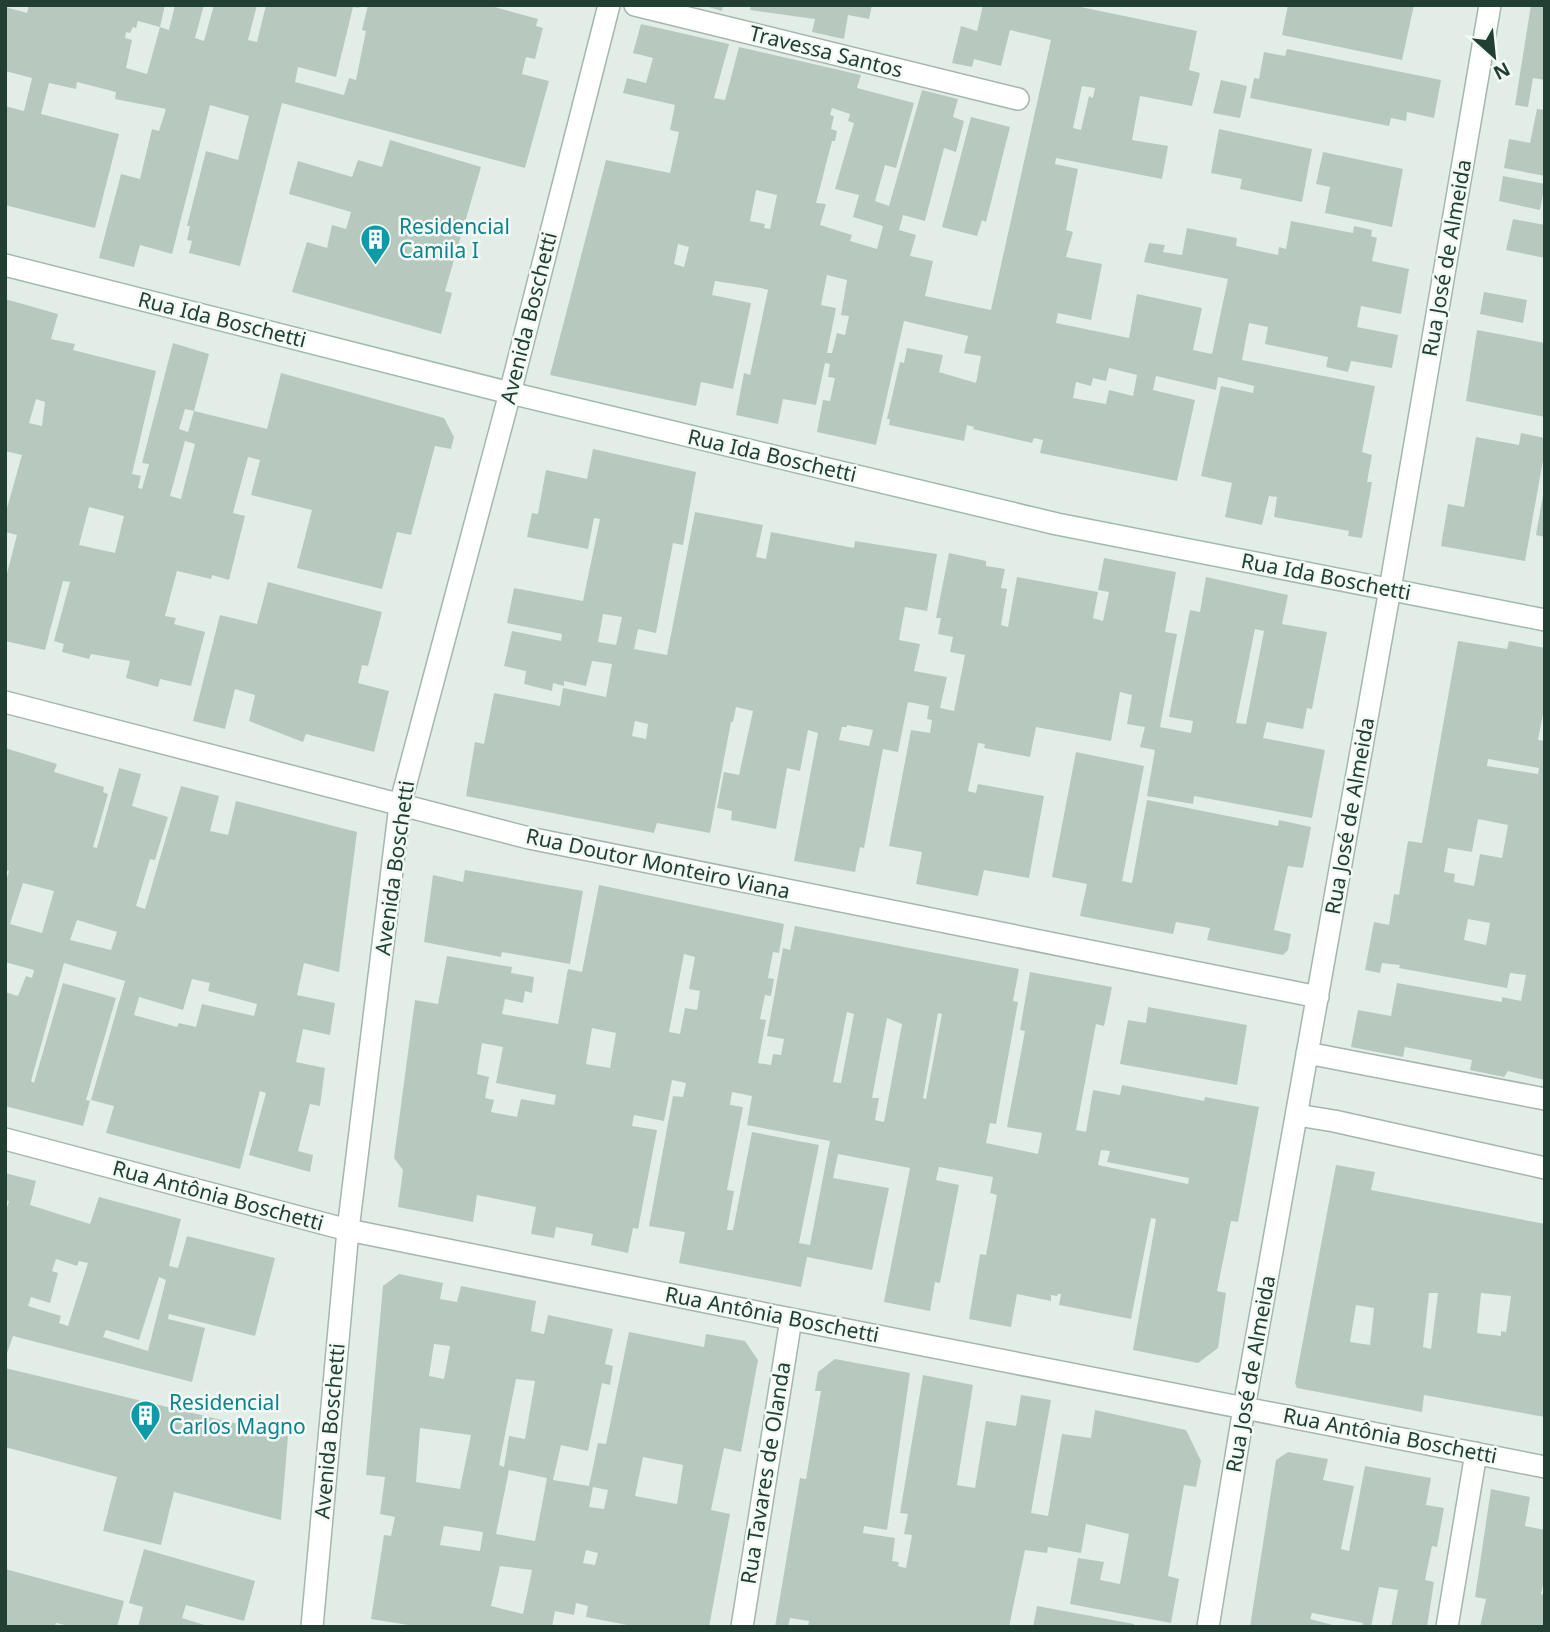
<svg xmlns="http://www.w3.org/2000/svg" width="1550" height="1632" font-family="'Noto Sans',sans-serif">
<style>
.building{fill:#b7c9bf;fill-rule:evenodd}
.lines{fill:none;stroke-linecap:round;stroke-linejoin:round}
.lane-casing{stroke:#a4b6ad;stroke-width:24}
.street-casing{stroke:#a4b6ad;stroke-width:24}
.secondary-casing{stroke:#a0baad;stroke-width:24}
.lane{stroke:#fff;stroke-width:21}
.street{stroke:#fff;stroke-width:21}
.secondary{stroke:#fff;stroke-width:21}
.labels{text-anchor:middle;stroke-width:5;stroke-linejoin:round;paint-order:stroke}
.street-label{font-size:21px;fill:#214033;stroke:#f3faf6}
.culture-label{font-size:21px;fill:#0d838f;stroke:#f3faf6;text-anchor:start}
</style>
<rect width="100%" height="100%" fill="#e2ede7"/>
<!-- building -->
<path class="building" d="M29,5H165L160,27L138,21L136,28L133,27L130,33L126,32L125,38L132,40L126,68L147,74L160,27L169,30L175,5H204L195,38L204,41L214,5H257L248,40L257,42L266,5H359V8L353,7L336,77L298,67L295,82L344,95L349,78L356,80L366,31L362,30L368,5H487L538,19L536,26L543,28L535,59L526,57L522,74L549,81L525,168L282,103L240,266L189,253L192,241L187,240L190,226H187L206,151L238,160L249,116L210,105L172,254L140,245L134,267L99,258L121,174L140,179L152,129L159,131L166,109L115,99L116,92L77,82L76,89L49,83L41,114L119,134L95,228L5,205V106L24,111L32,78L5,71V7L27,13Z
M702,5H723L722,11Z
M751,5H872L869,19L848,15L844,39L812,32L815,19L750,10Z
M983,5H1071L1197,31L1189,70L1200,73L1192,106L1140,96L1132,140L1168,146L1162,179L1056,158L1055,164L1078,169L1066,230L1073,232L1066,257L1102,264L1091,320L1058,313L1056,323L1129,338L1137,294L1202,308L1193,350L1212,354L1228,279L1144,262L1149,243L1165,245L1163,252L1182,255L1187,228L1237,238L1236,246L1278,255L1279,247L1286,249L1291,221L1353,233L1354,226L1372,230L1371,236L1377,238L1372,261L1409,269L1401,314L1361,306L1357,327L1398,335L1392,368L1351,361L1348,372L1326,367L1328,357L1265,344L1268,327L1249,323L1242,360L1375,386L1362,452L1372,455L1367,482H1372L1362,538L1348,536L1349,531L1274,517L1277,497L1269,496L1262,525L1225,517L1232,483L1201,476L1221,386L1253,393L1254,386L1218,377L1216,390L1156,376L1153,390L1195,400L1177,481L1040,453L1043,440L1034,438L1032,443L973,429L974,427L967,425L964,441L889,425L890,419H887L900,362L904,363L907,348L943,355L939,372L976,383L981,356L964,353L968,336L904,321L876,445L817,432L823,400L830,401L835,378L828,377L830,364L825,363L816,405L783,399L778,424L736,415L744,373L750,375L768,290L761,288L715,281L712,295L751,303L733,389L701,382L696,406L550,375L606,160L670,173L679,132L670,130L675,105L623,93L627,78L646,83L653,58L633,53L641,24L729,44L714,98L725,100L739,47L861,75L857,88L914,103L896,168L885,165L875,201L889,206L922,90L958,99L953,117L964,121L956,152L944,148L925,221L903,215L899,230L916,235L910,256L933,261L925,296L991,310L1051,40L1010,30L1001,66L974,59L972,67L952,63L961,26L977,31ZM1082,86L1095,88L1093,98L1089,96L1081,130L1073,128ZM832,108L850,114L848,121L854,123L835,189L859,195L853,217L883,226L877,249L850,241L852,235L820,225L826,204L816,203L832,141H835L837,131L831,129L834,116L830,115ZM756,190L777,195L770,229L764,228L765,224L750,221ZM678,244L689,247L684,267L674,264ZM827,275L847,280L841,315L849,316L845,335L837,333L832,353H827L836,308L821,305ZM1109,368L1137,375L1133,396L1109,390L1106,404L1073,398L1076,382L1091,386L1093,378L1106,381Z
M1288,5H1414L1402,60L1282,35Z
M1531,5H1545V80L1533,78L1528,107L1515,105Z
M1287,49L1441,80L1434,118L1407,112L1406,121L1391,118L1389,126L1250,98L1254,78L1259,79L1264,52L1285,56Z
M1221,80L1247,86L1240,118L1213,113Z
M1537,109L1545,110V176L1504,168L1509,139L1530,143Z
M971,117L1010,127L986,222L982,220L977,236L942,227Z
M1219,129L1312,149L1302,202L1240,189L1242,179L1211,173Z
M390,140L481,167L445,291L452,293L441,334L292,292L307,242L327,248L332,225L346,229L351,212L289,194L298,161L352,177L358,160L382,167Z
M1323,152L1403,169L1392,227L1325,213L1330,187L1316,184Z
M1503,176L1545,184L1540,210L1499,201Z
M1513,219L1545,225V258L1506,250Z
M1484,292L1527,300L1523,323L1480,314Z
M5,299L58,314L51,339L75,344L73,350L156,371L132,474L141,476L138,488L142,489L149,464L142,463L173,343L209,354L194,411L267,429L281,373L444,418L454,437L451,449L435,446L411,535L397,532L382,589L297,568L312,510L251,495L260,460L248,457L233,513L245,516L229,580L212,575L211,579L177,571L165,616L176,618L174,624L205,632L191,686L160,679L158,687L126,678L130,661L91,654L89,659L62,652L64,644L54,641L70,582L63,581L45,650L5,641V581L17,535L5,532V515L22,455L5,451ZM36,399L45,402L42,426L29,423ZM185,409L194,411L188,432L179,429ZM185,441L195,444L181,499L170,496ZM89,507L124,516L115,553L79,545Z
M1477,330L1545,343V417L1466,401Z
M1521,433L1545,438V449L1525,561L1441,546L1448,504L1464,507L1476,437L1519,445Z
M593,449L696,472L683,545L673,543L656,633L638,629L634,649L667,655L695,512L763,525L756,557L766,559L771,532L854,548L855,541L937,554L927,611L905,607L899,640L920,644L914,671L947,677L940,708L949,710L954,711L965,655L950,652L953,637L938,634L941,618H936L949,553L986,561V566L1005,569L1001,588L1007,589L1001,625L1008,627L1017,577L1098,592L1093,618L1103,621L1109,592L1098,590L1104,558L1176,572L1165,632L1177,634L1160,727L1191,733L1193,721L1169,717L1190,610L1200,612L1206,577L1288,595L1282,624L1327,632L1312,709L1307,708L1303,729L1267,722L1263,738L1325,750L1312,818L1194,796L1193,804L1147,796L1155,750L1140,747L1145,727L1127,724L1132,695L1120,692L1111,741L1036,727L1030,757L984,748L985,744L978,743L968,791L976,793L978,784L1044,796L1029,878L984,870L978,896L916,884L922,852L889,846L911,730L930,733L932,720L927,719L929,706L908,702L898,752L883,749L864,848L860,847L855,872L794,861L818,733L808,730L800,771L787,768L776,829L731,820L732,811L717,808L724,772L739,775L753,711L736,707L733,722H731L710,833L657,823L654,833L466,796L475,742L484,744L494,693L560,706L563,688L606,697L612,664L592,661L586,686L564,681V686L553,683L552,691L524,684L526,671L504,666L512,631L561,641L562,634L507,623L514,588L583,601L600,519L594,518L588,549L527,537L532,513L538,514L546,470L587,479ZM603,614L622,617L616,645L598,642ZM1255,629L1264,631L1246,724L1236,723ZM635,721L648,724L646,739L632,736ZM847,725L873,730L869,746L839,740L842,727H847Z
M1543,495H1545V537L1536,535Z
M268,582L382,612L368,666L362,665L358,683L389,691L374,752L306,734L303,742L249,721L255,695L235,689L225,729L193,721L220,615L257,624Z
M1458,641L1507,649L1509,641L1545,648V704L1538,740L1545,741V1080L1508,1071L1504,1077L1470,1070L1472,1060L1405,1047L1403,1057L1351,1047L1358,1010L1391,1016L1397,983L1502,1002V997L1521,1001L1526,975L1510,973L1507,988L1399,968L1400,965L1382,963L1380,973L1365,970L1374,922L1389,925L1394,894L1399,895L1408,841L1422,843ZM1488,759L1539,768L1538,774L1487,766ZM1478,819L1508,825L1502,858L1480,854L1474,886L1454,882L1455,874L1444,872L1448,848L1472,852ZM1468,919L1490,923L1486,945L1464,940Z
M5,748L57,764L54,772L104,787L103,792L108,794L93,847L97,848L119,768L141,774L132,806L168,817L155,860L150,859L136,906L145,909L181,786L219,796L210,831L228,835L236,801L357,832L339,972L304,963L297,995L335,1003L330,1035L303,1029L296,1062L325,1068L320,1106L310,1104L298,1151L313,1155L310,1172L249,1155L266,1093L260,1091L240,1169L106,1133L114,1106L91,1100L125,981L64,963L31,1081L34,1083L63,983L116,998L86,1100L90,1101L83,1126L5,1106V992L18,996L26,976L32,978L34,970L5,962V877L7,878L9,871L5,870ZM23,883L54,891L42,933L10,924ZM77,920L117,932L111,950L70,940ZM192,979L210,983L208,991L257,1004L254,1016L202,1004L196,1027L179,1023L177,1027L134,1015L139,997L183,1010Z
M1076,752L1144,766L1122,881L1132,883L1147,800L1278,826L1279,820L1311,827L1303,868L1288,866L1274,930L1291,934L1288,950L1283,955L1207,940L1210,928L1176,922L1173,934L1080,916L1087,884L1052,877Z
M465,870L583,891L570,964L502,952L501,957L424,942L433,875L463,882Z
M599,885L784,924L779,953L773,952L768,978L774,979L771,996L765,995L760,1019L766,1020L758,1063L771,1065L773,1054L781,1055L784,1039L767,1036L783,948L790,950L795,926L1019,969L1013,1001L1018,1002L996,1124L990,1123L986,1143L1038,1154L1042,1133L1007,1127L1025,1031L1020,1030L1030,972L1112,987L1104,1026L1096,1024L1076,1130L1086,1132L1093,1090L1120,1095L1122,1085L1204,1101L1205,1097L1259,1107L1238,1222L1231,1221L1217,1291L1226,1293L1218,1348L1198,1363L1133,1350L1156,1219L1151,1218L1131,1319L1059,1305L1061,1294H1058L1057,1296L1051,1295V1301L1017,1294L1011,1327L969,1319L980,1254L986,1255L997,1195L990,1193L993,1177L939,1167L936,1180L959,1185L940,1283L935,1282L930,1311L884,1302L910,1168L838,1154L833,1178L889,1188L872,1270L807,1257L801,1287L679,1263L685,1232L649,1226L673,1096L683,1097L686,1083L672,1080L664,1121L634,1115L632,1126L657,1130L638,1229L633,1228L628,1253L591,1245L593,1234L556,1227L554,1238L531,1234L536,1207L477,1195L473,1222L398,1207L403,1170L394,1158L415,1000L438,1004L447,956L512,967L511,973L534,977L532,993L525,991L523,1003L505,999L502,1014L558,1024L568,969L582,972ZM684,954L695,957L689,989L700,991L697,1010L685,1008L680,1034L669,1032ZM847,1012L854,1014L841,1083L833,1082ZM938,1013L942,1014L926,1099L923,1098ZM887,1018L902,1024L884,1122L875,1120L879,1098H872ZM592,1028L616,1033L610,1068L586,1064ZM482,1043L503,1047L496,1083L556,1095L554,1105L521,1099L517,1117L491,1112L494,1100L485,1098L489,1077L477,1074ZM732,1092L752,1096L747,1125L830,1141L810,1245L799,1243L819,1145L752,1132L733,1230H727L734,1191L727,1190L743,1107L730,1105ZM1101,1150L1110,1151L1107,1162L1189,1178L1188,1184L1098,1165Z
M1148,1007L1247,1025L1237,1085L1120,1064L1128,1020L1146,1023Z
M1336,1165L1375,1172L1371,1190L1545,1224V1417L1424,1395L1422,1412L1297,1388L1295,1383ZM1429,1293H1438L1431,1349L1423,1347ZM1481,1293L1511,1296L1506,1332L1501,1331V1336L1477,1333ZM1356,1305L1374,1308L1370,1345L1350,1342Z
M5,1173L36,1181L30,1205L90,1224L99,1197L181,1219L169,1266L178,1268L187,1236L275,1258L255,1336L169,1314L168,1319L205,1328L192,1382L13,1336L5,1359V1214L9,1201L5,1200ZM56,1259L77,1266L79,1261L88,1263L68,1326L59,1323L61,1316L28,1306L31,1297L50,1303L58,1273L52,1271ZM159,1277L166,1280L148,1351L103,1337L106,1330L139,1340Z
M399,1274L443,1283L440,1299L457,1302L461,1286L536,1301L531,1331L544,1334L548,1315L613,1329L605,1364L613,1366L610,1385L602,1383L588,1451L561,1445L553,1480L589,1486L598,1443L606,1444L629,1332L704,1347L706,1334L745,1341L758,1360L741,1452L724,1448L711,1510L730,1514L709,1627H637L586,1617L588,1606L576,1603L574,1615L555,1611L552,1627H421L371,1619L384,1535L391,1536L395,1517L380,1514L385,1477L366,1475L383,1286ZM434,1344L450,1346L444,1379L429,1376ZM516,1379L535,1381L525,1439L509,1436L504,1467L499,1465ZM420,1428L471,1435L460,1489L416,1482ZM643,1457L683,1465L677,1504L635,1496ZM509,1470L547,1478L535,1541L496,1534ZM593,1487L608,1490L604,1509L589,1507ZM444,1526L483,1532L480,1551L440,1545ZM586,1550L598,1553L595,1565L583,1563ZM500,1566L532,1570L523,1614L491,1606Z
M835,1359L910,1373L887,1530L864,1526L863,1533L895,1538L892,1561L899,1562L898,1566L906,1568L912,1535L904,1534L908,1514L900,1513L923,1375L973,1385L957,1485L975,1488L986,1421L1016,1426L1021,1395L1051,1400L1031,1513L1048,1516L1062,1434L1091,1438L1095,1410L1186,1430L1201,1461L1196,1487L1184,1485L1168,1576L1179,1579L1171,1623L1070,1604L1078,1558L1104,1562L1100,1580L1120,1584L1129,1534L1086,1524L1081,1553L1048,1547L1047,1553L1025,1550L1009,1627H808L809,1621L790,1618L788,1627H775L800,1478L806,1479L821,1391H815L818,1372Z
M5,1368L288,1436L281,1520L174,1492L161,1545L103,1531L117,1477L5,1447Z
M1288,1452L1328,1459L1323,1480L1354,1486L1341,1549L1349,1551L1365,1466L1431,1478L1426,1505L1444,1508L1437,1547L1432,1546L1425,1580L1434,1582L1427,1627H1391L1398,1590L1379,1587L1371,1627H1362L1363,1623L1312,1613L1310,1619L1340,1627H1250L1276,1460Z
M1491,1489L1530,1497L1525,1526L1545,1530V1574L1541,1594L1545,1595V1627H1480L1486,1599L1475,1597Z
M144,1549L255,1581L244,1621L186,1605L182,1618L211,1627H138L143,1607L129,1603Z
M5,1569L124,1601L117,1627H64L65,1625L56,1623L54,1627H5Z
M1037,1606L1134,1624V1627H1033Z"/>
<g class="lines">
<defs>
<path id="lane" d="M1297,1115L1334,1121L1545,1168"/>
<path id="street" d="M635,5L1018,99
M5,702L529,838L1318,997
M1307,1053L1545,1099
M5,1139L348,1230L791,1319L1545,1467
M312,1627L348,1230L400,805L510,393L609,5
M742,1627L791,1319
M1208,1627L1244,1408L1390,589L1490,5
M1447,1627L1476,1453"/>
<path id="secondary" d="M5,265L510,393L1057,524L1545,620"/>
</defs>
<!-- lane casing -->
<use href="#lane" class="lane-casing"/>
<!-- street casing -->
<use href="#street" class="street-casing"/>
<!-- secondary casing -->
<use href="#secondary" class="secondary-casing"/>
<!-- lane -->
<use href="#lane" class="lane"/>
<!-- street -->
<use href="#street" class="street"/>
<!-- secondary -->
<use href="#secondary" class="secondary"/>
</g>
<!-- icons -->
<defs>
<symbol id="building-pin" viewBox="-11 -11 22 30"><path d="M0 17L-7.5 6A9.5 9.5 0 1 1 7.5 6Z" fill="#0f9aa8" stroke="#f3faf6"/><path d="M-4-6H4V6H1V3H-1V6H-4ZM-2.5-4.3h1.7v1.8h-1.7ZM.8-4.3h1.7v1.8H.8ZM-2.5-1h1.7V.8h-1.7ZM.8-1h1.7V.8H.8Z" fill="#fff"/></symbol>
</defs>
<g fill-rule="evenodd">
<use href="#building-pin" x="358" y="222" width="35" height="47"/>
<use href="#building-pin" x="128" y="1398" width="35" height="47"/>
</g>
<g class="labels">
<!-- street labels -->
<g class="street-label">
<text transform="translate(826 52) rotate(14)" y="7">Travessa Santos</text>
<text transform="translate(1447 258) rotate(-80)" y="7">Rua José de Almeida</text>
<text transform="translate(529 318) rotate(-76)" y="7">Avenida Boschetti</text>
<text transform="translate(222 320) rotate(14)" y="7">Rua Ida Boschetti</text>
<text transform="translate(772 456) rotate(13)" y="7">Rua Ida Boschetti</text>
<text transform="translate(1326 577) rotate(11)" y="7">Rua Ida Boschetti</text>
<text transform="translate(1350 816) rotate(-80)" y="7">Rua José de Almeida</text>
<text transform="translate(658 864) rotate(12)" y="7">Rua Doutor Monteiro Viana</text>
<text transform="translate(395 868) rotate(-82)" y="7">Avenida Boschetti</text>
<text transform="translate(218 1196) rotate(15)" y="7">Rua Antônia Boschetti</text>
<text transform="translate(772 1315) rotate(11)" y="7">Rua Antônia Boschetti</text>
<text transform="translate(1251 1374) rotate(-80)" y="7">Rua José de Almeida</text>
<text transform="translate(330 1431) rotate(-85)" y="7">Avenida Boschetti</text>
<text transform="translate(1390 1436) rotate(11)" y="7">Rua Antônia Boschetti</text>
<text transform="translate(766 1473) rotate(-81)" y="7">Rua Tavares de Olanda</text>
</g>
<!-- culture labels -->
<g class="culture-label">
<text x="399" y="234">Residencial<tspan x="399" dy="24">Camila I</tspan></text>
<text x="169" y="1410">Residencial<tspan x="169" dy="24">Carlos Magno</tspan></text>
</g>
</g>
<!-- border -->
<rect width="1550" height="1632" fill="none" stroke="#214033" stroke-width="14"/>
<!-- north arrow -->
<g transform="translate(1494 56) rotate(153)" stroke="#f3faf6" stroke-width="5" paint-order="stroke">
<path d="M0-5L12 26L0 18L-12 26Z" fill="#214033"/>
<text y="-10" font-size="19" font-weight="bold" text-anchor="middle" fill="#214033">N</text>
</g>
</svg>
